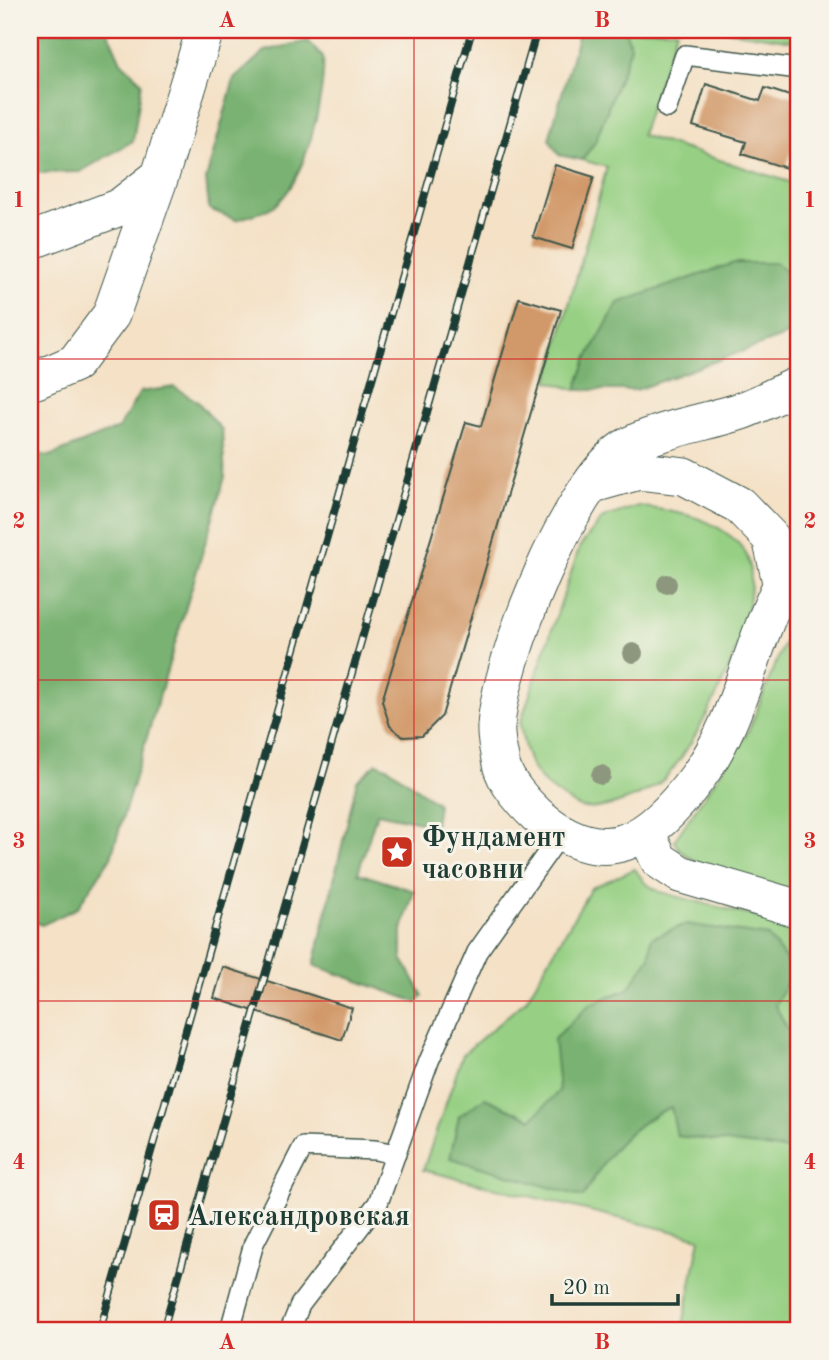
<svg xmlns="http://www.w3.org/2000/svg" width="829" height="1360" font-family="'Old Standard TT',serif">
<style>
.green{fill:#97d084;stroke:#5b865c;stroke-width:2}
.forest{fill:#79b272;stroke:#4c7853;stroke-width:2}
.building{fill:#d19969}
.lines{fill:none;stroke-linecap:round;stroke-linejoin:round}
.service-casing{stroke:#3f564a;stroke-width:22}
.minor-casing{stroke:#3f564a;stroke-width:39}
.service{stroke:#fff;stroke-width:19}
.minor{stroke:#fff;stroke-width:37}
.rail-casing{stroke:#1f3d34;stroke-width:8}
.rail{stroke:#f7f3e8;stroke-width:5;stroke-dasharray:16;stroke-linecap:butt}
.tree{fill:#8c977e}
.grid{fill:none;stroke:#d62828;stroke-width:2;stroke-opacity:0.55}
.labels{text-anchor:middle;stroke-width:6;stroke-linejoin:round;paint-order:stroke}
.poi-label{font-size:28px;font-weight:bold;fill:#1f3d34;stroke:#f7f3e8;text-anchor:start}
.neatline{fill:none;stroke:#d62828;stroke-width:2.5}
.grid-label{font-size:23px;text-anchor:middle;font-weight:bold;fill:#d62828}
</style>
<rect width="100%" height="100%" fill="#f7f3e8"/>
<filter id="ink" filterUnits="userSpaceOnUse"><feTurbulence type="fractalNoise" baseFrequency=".0143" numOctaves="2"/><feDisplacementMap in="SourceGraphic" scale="14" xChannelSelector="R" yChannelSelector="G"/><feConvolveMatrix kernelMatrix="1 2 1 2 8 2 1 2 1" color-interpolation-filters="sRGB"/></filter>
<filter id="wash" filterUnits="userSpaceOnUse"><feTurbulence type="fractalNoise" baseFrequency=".00686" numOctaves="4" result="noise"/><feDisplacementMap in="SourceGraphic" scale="28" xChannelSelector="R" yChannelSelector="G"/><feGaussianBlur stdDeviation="1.57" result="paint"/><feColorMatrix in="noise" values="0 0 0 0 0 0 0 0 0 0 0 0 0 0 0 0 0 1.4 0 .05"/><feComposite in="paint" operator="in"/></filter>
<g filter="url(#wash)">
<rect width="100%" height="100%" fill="#f4e1c6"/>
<!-- green -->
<path class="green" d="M625,30H677L641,135L799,185V283L776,263L587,359L576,390L548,381L607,167L582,160L595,142L631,47Z
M722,30H799V42Z
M638,506C675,512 712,515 740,545C780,588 700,740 666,777C650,794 606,811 583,808C577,807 569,801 564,798C532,779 526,760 520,724L580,546L603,518Z
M799,606V893C765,883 689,873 674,841L748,732Z
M635,869L645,883L660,892L799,928V1330H682L700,1238L423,1170L463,1054L526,1000L591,888Z"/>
<!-- forest -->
<path class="forest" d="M30,30H107L121,62L142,82L133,141L80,172L30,173Z
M580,30H625L631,47L595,142L582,160L559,155L549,139Z
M307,41L323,57C326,93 305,187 272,207C262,213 248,216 236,220L209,209L206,179L234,79L265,51Z
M734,263H776L799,283V331L636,390H576L587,359L618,303Z
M174,387L197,401L222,430L225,477L111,857L77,908L42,925L30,921V453L50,456L119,428L140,392Z
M377,763L389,768L438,804L435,825L377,813L358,873L414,891L402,930V958L423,996L417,1002L314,965L357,781Z
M686,924L768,936L794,970L775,1005L793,1039L799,1076V1148L796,1151L677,1136L671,1107C626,1126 606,1156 583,1197L450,1158L459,1116L485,1098L532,1119L559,1091L554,1039L590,1004L628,989L650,957L651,938Z"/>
<g id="blocks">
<!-- building -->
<path class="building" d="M706,84L760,101L765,88L799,99V127L786,168L742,154L746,142L693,126Z
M555,165L594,177L572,249L533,237Z
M519,298L561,310L442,716L422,736L403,737L390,726L382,701L466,422L481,426Z
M223,967L352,1008L342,1040L214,998Z"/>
</g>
</g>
<g filter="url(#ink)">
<use href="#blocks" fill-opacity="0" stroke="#3f564a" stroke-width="2"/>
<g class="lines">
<defs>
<path id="service" d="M667,108L685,55L799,69
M230,1330L254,1243L303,1147L375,1150L396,1154
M290,1330L300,1305L378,1203L429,1061L477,952L560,835"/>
<path id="minor" d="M30,241L120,207L160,176
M30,379L36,380L75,363L111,315L160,176L205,30
M799,385C780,393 761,404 741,411C709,422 653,431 625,448C569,484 500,661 496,727C495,738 499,753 501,764C505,782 524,803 537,815C605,874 651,840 697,778C732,731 744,676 765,623C775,597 788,572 799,546
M593,484L639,471L684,476L739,505L771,538L782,586
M646,833L659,860L680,874L799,909"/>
</defs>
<!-- service casing -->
<use href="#service" class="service-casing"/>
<!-- minor casing -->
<use href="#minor" class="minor-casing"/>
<!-- service -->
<use href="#service" class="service"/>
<!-- minor -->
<use href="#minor" class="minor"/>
<defs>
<path id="rail" d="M100,1330L472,30
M163,1330L537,30"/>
</defs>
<!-- rail casing -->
<use href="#rail" class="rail-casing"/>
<!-- rail -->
<use href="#rail" class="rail"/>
</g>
<!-- trees -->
<g class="tree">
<circle cx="667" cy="584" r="10"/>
<circle cx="633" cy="653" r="10"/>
<circle cx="601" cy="775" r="10"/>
</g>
</g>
<!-- grid -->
<path class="grid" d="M414,30V1330M30,359H799M30,680H799M30,1001H799"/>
<!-- icons -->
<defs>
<symbol id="sight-square" viewBox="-11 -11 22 22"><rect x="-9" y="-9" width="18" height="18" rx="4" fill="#c8321e" stroke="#f7f3e8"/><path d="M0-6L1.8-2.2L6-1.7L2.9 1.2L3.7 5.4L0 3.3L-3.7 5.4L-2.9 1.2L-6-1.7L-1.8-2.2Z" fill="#fff"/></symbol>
<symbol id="station-square" viewBox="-11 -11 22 22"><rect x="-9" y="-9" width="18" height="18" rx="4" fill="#c8321e" stroke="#f7f3e8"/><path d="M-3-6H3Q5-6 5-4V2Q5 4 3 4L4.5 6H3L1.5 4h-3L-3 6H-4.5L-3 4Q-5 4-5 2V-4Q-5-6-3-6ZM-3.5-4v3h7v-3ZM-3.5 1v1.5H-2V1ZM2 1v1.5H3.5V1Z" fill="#fff"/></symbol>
</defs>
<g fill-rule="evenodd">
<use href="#sight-square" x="378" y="833" width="38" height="38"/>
<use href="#station-square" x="145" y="1196" width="38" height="38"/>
</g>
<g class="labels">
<!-- poi labels -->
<g class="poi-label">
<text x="422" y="846">Фундамент<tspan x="422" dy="32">часовни</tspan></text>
<text x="188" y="1225">Александровская</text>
</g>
</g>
<!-- margin -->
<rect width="829" height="1360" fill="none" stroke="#f7f3e8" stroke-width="77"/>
<!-- scale -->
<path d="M552 1294v10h126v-10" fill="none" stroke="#1f3d34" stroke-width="3.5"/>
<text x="563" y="1294" font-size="21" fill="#1f3d34" stroke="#f7f3e8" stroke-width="5" paint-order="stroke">20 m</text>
<rect x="38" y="38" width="752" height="1284" class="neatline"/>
<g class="grid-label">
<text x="227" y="27">A</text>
<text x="602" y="27">B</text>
<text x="19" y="207">1</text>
<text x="810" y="207">1</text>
<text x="19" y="528">2</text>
<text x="810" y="528">2</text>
<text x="19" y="848">3</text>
<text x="810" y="848">3</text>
<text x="19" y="1169">4</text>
<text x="810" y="1169">4</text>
<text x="227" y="1349">A</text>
<text x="602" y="1349">B</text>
</g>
</svg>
